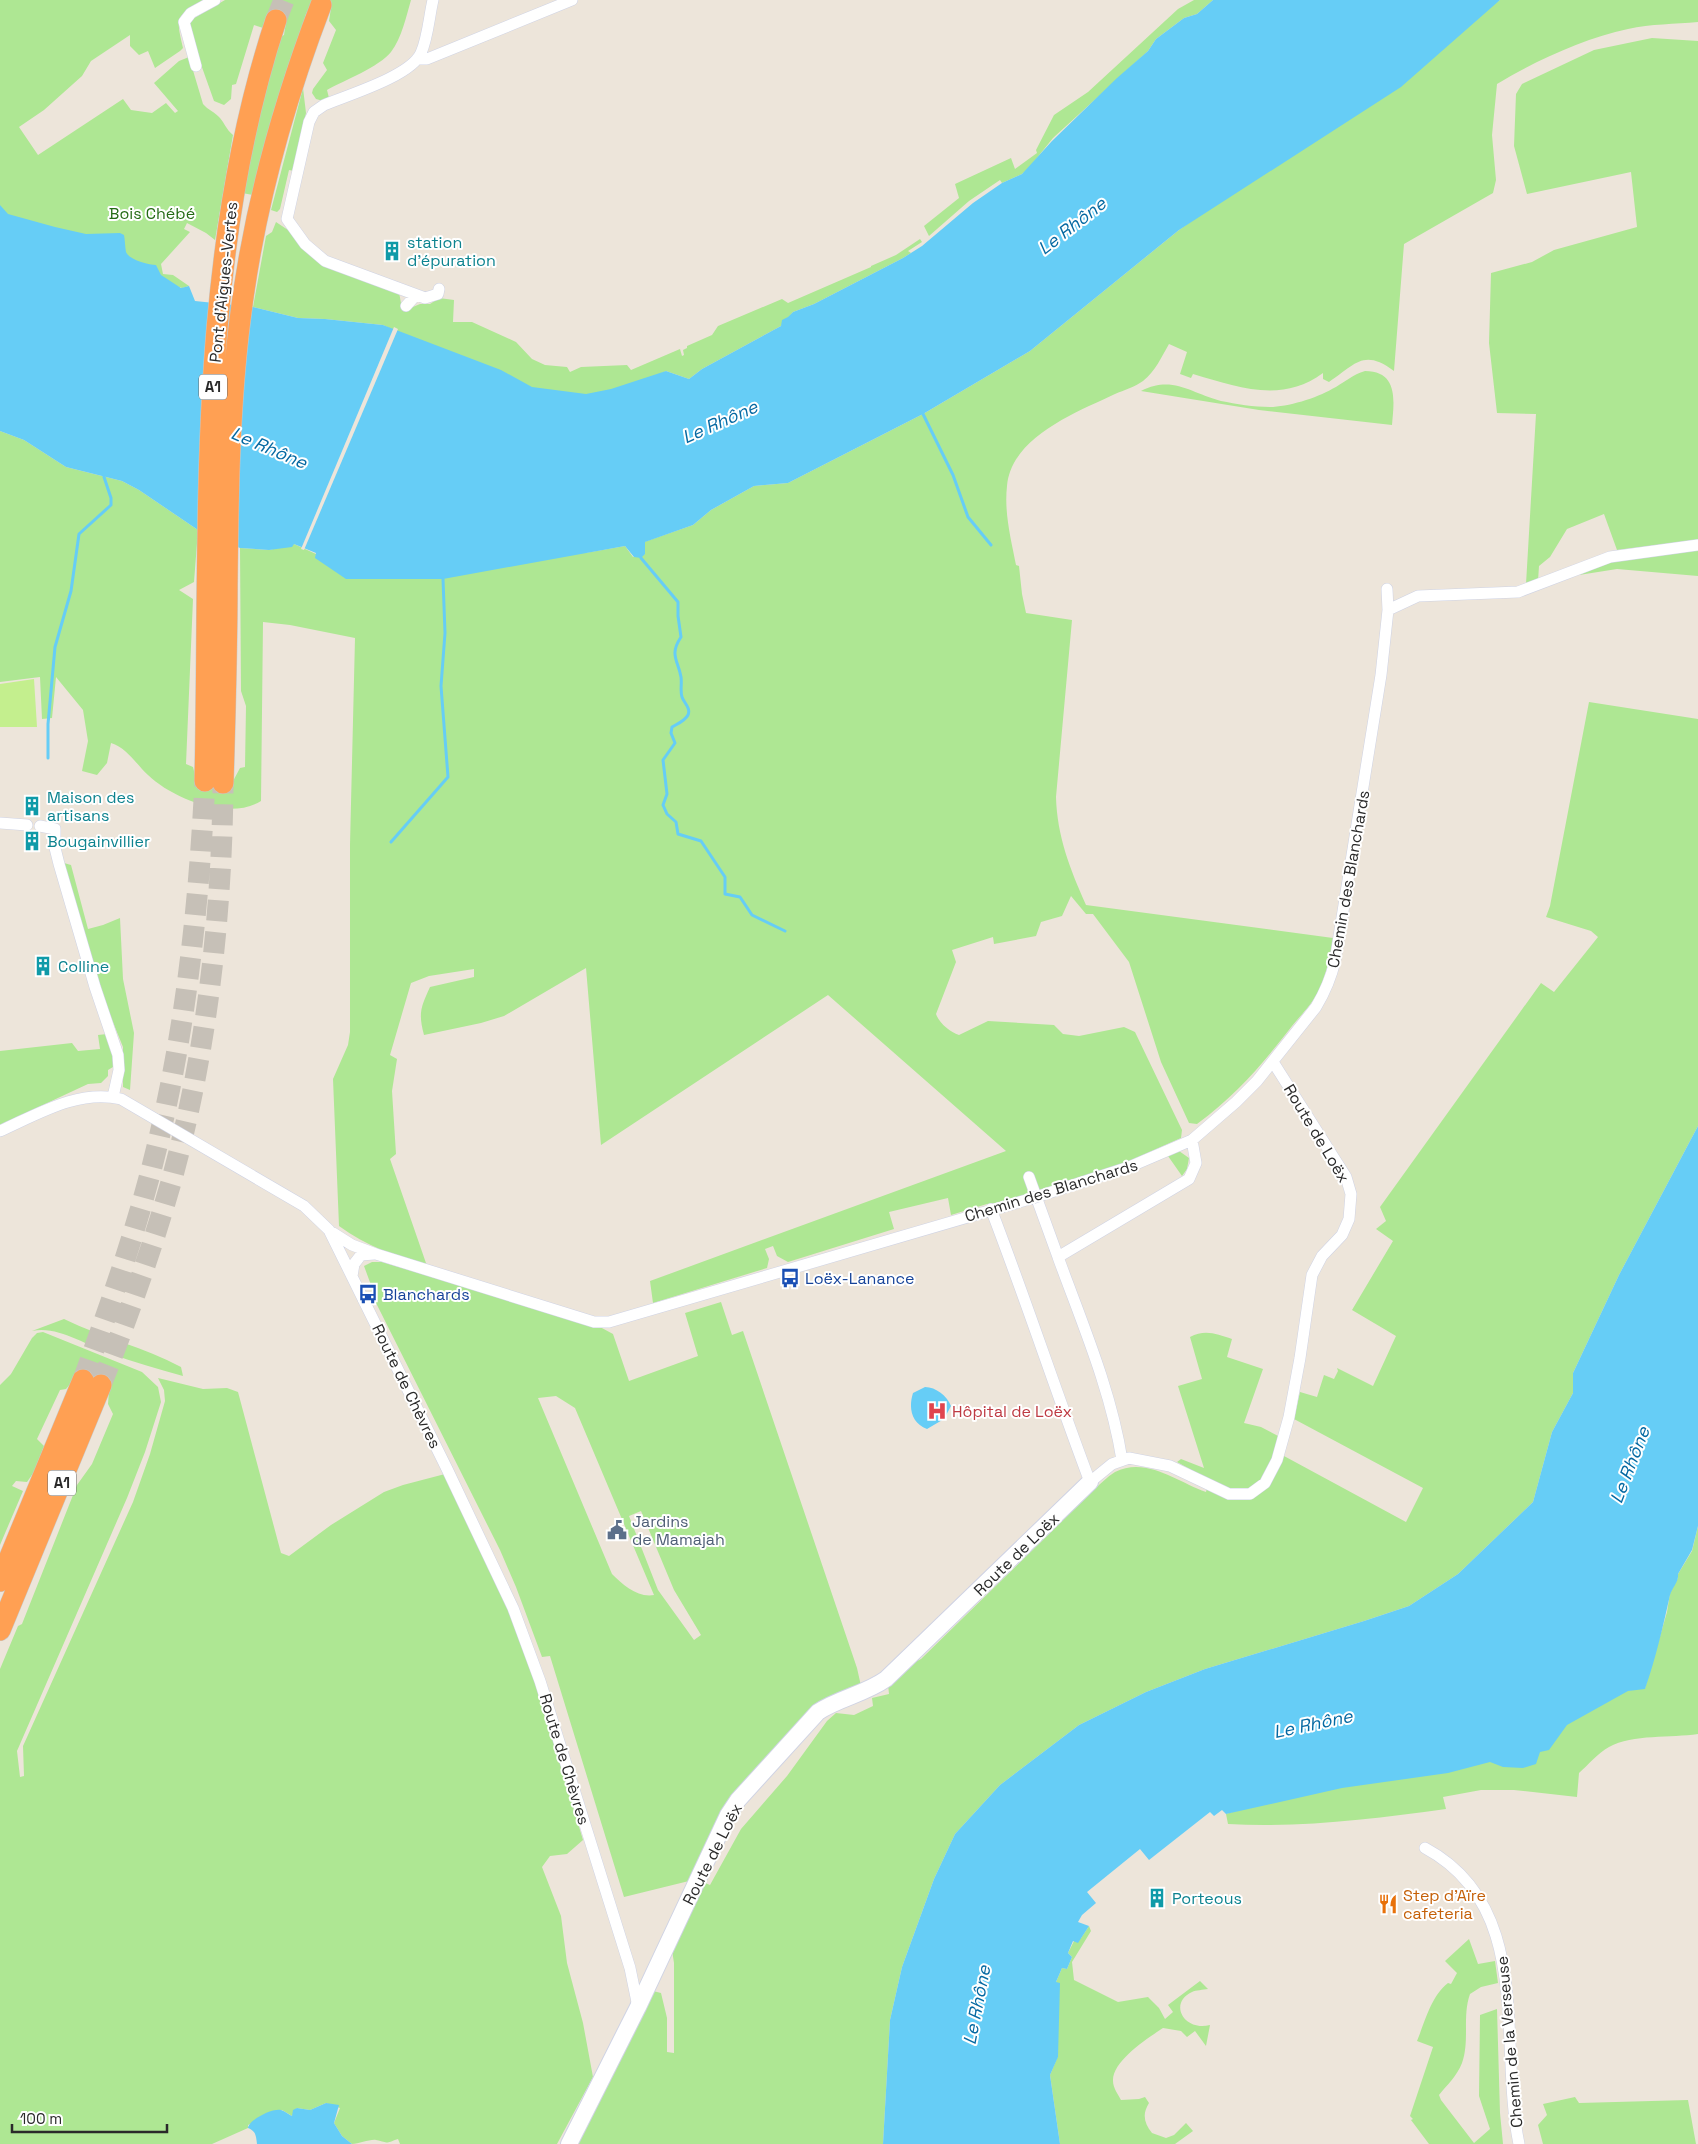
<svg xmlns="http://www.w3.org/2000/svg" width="1698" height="2144" font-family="'Space Grotesk',sans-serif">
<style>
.green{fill:#aee793;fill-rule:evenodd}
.pitch{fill:#c4ef8e}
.water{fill:#66cdf6}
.pier{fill:#ede5da}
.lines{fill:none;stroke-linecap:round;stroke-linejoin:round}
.stream{stroke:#66cdf6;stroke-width:3}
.highway-tunnel{stroke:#c6c0b7;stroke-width:21;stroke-dasharray:21 11;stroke-linecap:butt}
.street-casing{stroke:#cfd3e4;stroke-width:12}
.secondary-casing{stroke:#cfd3e4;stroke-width:18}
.highway-casing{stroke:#c8c8c8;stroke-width:22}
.street{stroke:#fff;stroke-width:11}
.secondary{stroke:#fff;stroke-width:16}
.highway{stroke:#ffa053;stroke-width:21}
.street-bridge-casing{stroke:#cfd3e4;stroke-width:12;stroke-linecap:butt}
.street-bridge{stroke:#fff;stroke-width:11}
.labels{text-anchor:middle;stroke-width:4;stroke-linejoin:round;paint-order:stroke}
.shield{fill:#fff;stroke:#6a6a6a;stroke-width:1}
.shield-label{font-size:15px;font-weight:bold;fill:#2a2a2a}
.park-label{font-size:16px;fill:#256b15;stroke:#fff}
.culture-label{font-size:16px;fill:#0d838f;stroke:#fff;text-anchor:start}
.street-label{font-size:16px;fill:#2a2a2a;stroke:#fff}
.transit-label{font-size:16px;fill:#164399;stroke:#fff;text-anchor:start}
.health-label{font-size:16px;fill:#be3a42;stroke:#fff;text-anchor:start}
.service-label{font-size:16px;fill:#4e5e75;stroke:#fff;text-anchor:start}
.food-label{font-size:16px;fill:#c56008;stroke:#fff;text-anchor:start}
.water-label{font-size:18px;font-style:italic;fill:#0569a2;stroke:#fff}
</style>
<rect width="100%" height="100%" fill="#ede5da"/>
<!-- green -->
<path class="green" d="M0,0H203C175,16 176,18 183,48L180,51L155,68L148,51L139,55L130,46V35L91,61L82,76L44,110L19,127L38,155L123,99L131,110L152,113L166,103L175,113L178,111L154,83L179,61L189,57L203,104C208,110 215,112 220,118C225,124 226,129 233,135L215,240L206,233L187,223L184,229L190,232L161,264L163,274L173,275L189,286L182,288L0,228Z
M225,0H411C406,17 402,37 391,52C379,67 345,80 327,90L329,98L323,101L316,99L312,93L313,89L327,70L323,63L336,30L329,21L331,8L311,5L306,14L253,195L242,193L251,148L280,37L284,35L286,22L263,28L254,25L236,84L232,85L231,99L224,105L214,101L188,28L189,21Z
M1194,0H1213L1197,14L1184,18L1156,39L1148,51L1053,138L1028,169L1022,174L1002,183L1000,180L969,201L929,236L924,226L959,198L955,184L1011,158L1015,169L1037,153L1036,150L1054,115L1088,92L1178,9Z
M1500,0H1698V22C1675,24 1651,24 1628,29C1585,38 1535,61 1497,84L1492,135L1496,180L1493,193L1404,244L1394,371C1363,348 1355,365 1329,382L1323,379V373C1281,404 1238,387 1193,374L1191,378L1180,374L1187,352L1169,344C1162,356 1155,372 1143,381C1135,387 1124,390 1115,394C1077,412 1011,437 1007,486C1004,513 1011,539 1016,565L1019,566L1022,594L1026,613L1072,620L1056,797C1057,836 1070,869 1086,905L1333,938C1330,956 1327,973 1319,990C1313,1003 1301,1015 1292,1026C1261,1066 1237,1094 1197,1124L1189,1123L1161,1062L1129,962L1093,914H1086L1071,896L1062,916L1041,922L1036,936L994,944L993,937L952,950L956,962L936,1014C939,1023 950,1032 959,1035L988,1021L1054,1025L1063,1034L1079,1036L1124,1027L1135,1032L1182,1130L1181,1138L1125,1163L1004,1202L987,1204L951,1215L948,1198L889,1212L894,1229L788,1262L777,1256L773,1246L765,1249L769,1259L767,1268L653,1303L650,1281L1006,1151L828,995L601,1145L586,968L504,1016L481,1023L424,1035C418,1013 421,1007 430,987L474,977V969L429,976L411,983L390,1055L397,1059L392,1091L396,1154L390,1159L427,1266C395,1256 366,1246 339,1226L333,1079L348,1045L350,1032V845L355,638L290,625L263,622L261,801C229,821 173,799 148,775C136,764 127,748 111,743L107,763L97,775L82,771L88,741L83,710L56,677L52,718L42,719L40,677L0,682V431L24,440L66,467L122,481L139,490L198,530L194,582L179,590L193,599L186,764L193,767L196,779L232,783L240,768L245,767L246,706L241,691L240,548L269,550L294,544L316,554L585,553L625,546L633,557L645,554L644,542L693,525L711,510L754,486L788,483L923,414L1030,351L1179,230Z
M1652,38L1698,41V540L1617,550L1604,514L1567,529L1550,557L1539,566L1538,581L1526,584L1536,414L1497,413L1489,343L1491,273L1532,262L1554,250L1637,227L1631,172L1527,194L1514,146L1516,94L1522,84L1594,50Z
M303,88L306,113L294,171L289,170L280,209L277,212L271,210Z
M276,222L291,232L308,253L399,292L402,309H408L420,304H430L439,298L454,300L453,322H472L516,342L532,359L545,365L567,367L570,372L581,367L627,365L631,370L680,349L682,356L684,355L683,350L687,348V346L712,335L718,326L782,299L788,303L871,267V266L896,255L920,239L922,242L908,251L911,253L903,258L814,304L793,312L781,326L702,369L689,379L666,371L629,391L536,399L383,325L325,319L298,318L253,307L266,236L272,232Z
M1365,371C1399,371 1394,402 1392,425L1259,410L1141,391C1173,375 1190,393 1221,401C1236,404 1254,407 1270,407C1287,407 1317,398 1332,389C1344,383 1353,374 1365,371Z
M1698,548V576L1617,569L1579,575L1612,561Z
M1589,702L1698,719V1126L1619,1275L1573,1373V1393L1552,1432L1533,1502L1458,1574L1409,1606L1364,1621L1205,1669L1146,1692L1079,1725L1000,1785L955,1834L934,1879L902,1967L890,2020L883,2144H576L653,1991L661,1993L667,2018V2052L674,2053V1963L672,1950L703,1882L710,1885L741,1829L787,1776L827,1721L836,1713L854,1715L873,1706L872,1698L889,1694L888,1684L909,1665L921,1659L1094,1490C1100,1484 1107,1477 1115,1472C1146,1456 1178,1482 1206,1492L1209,1480L1177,1462L1181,1459L1204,1468L1178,1386L1202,1379L1190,1337C1205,1329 1217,1334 1232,1339L1227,1357L1263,1369L1244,1423L1261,1427L1280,1437L1284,1456L1406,1522L1423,1488L1294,1419L1300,1392L1317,1397L1324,1375L1334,1379L1338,1371L1337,1368L1373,1386L1396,1336L1352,1310L1393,1241L1376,1229L1386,1221L1380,1207L1541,983L1554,992L1598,937L1591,931L1546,917L1550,906Z
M64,863L71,865L88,929L103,925L120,918L123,979L134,1033L130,1090L123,1087V1047L104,1000Z
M107,1034L112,1049L113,1067L108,1070V1076L101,1083L88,1084L0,1125V1051L72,1043L78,1051L100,1049L98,1035Z
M1179,1151L1189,1158L1187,1169L1182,1176L1168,1156Z
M372,1262H382L600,1327L613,1334L629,1381L698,1356L685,1313L721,1302L732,1335L743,1331L857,1668L861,1686L810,1710L693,1880L624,1897L550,1656L542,1657L516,1587L500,1550L372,1295L371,1285L364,1266ZM556,1396L575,1408L654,1595C638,1598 623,1585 612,1574L538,1398ZM641,1511L674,1590L701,1635L694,1640L658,1590L629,1516Z
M64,1319C103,1338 144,1347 181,1367L183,1376C158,1369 133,1362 109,1353C86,1345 57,1325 32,1331Z
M43,1332L142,1372L158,1387L161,1402L145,1452L127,1498L17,1751L20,1777L24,1776L23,1746L133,1502L150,1454L165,1401L164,1390L158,1378L203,1389L227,1388L238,1392L281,1553L289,1556L331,1525L384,1492L403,1485L445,1474L509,1611L533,1673L583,1840L567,1854L550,1856L542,1867L561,1916L567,1963L583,2023L593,2077L557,2144H400L398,2139C384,2144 390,2143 376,2140C370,2139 359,2144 352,2144L342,2136L334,2123L340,2108L326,2103L310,2110L297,2108L292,2116L282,2110L248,2125V2128L212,2144H0V1669L18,1626L22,1624L77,1485L92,1464L113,1414L108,1404L109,1391L71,1383L66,1389L60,1390L37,1439L44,1446L34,1472L27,1482L16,1481L12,1486L23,1491L0,1545V1385L11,1374L32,1338L37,1333Z
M1698,1526V1734C1671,1738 1633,1734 1609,1747C1598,1753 1588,1765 1579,1773L1577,1797L1514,1790H1481L1443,1797L1446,1809C1374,1819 1300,1828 1228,1824L1226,1814L1597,1695L1645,1688L1667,1612L1670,1593L1678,1578V1574L1692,1551Z
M1089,1926L1091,1931L1072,1962L1074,1980L1118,2002L1148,1997L1159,2008L1165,2019L1173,2012L1168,2005L1200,1981L1208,1989C1203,1990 1196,1990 1192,1992C1168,2003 1184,2032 1210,2025L1206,2046L1195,2031L1187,2037L1181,2031L1163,2028C1148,2038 1112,2061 1113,2081C1113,2088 1118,2094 1121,2100L1139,2099L1145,2097L1149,2103C1142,2114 1144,2123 1152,2133L1166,2138L1174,2135L1186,2123L1193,2131L1175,2144H1060L1050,2075L1058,2056L1056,1982L1062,1968L1067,1969L1072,1957L1068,1953L1074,1941L1081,1938Z
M1469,1939L1478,1964L1495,1961L1498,1983L1481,1987L1470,1994C1462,2016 1470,2041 1462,2063C1457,2076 1447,2085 1439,2095L1441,2100L1474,2143L1490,2129L1479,2096L1480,2015L1497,2009L1500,2113L1503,2144H1429L1411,2120L1413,2119L1410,2116L1433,2047L1417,2041C1425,2022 1431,1996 1448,1983L1451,1984L1457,1973L1445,1961Z
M1575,2097L1579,2103L1688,2100L1696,2144H1543L1538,2125L1547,2115L1543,2104Z"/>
<!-- pitch -->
<path class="pitch" d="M34,679L37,727H0V684Z"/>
<!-- water -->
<path class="water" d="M1213,0H1500L1401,87L1179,230L1030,351L923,414L788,483L754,486L711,510L693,525L645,542V554L641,558L634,557L625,546L443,579H346L315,558L316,553L294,544L292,547L269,550L240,548L198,530L139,490L122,481L66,467L24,440L0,431V205L8,214L55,227L86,234L120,233L124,235C125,240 125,247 126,252C129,260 149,265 156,265L161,275L181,288L189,286L195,301L253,307L298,318L325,319L383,325L501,370L532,387L586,394L611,389L666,371L689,379L702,369L781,326L782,320L788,317L793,312L814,304L903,258L922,246L973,203L1002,183L1022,174L1052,141L1117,78L1148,51L1156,39L1184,18L1197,14Z
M1698,1126V1526L1692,1550L1678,1574C1679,1582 1672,1588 1670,1595C1663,1626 1656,1658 1645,1689L1628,1691L1567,1725L1549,1750L1540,1752L1536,1764L1523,1768L1503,1767L1490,1762L1448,1773L1342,1788L1226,1814L1222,1810L1214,1816L1210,1812L1149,1860L1140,1849L1087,1892L1096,1903L1082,1915L1078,1922L1089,1926L1078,1943L1073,1941L1068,1953L1072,1957L1067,1969L1062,1968L1056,1982L1060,1983L1058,2057L1050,2075L1060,2144H883L890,2020L902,1967L934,1879L955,1834L1000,1785L1079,1725L1146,1692L1205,1669L1364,1621L1409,1606L1458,1574L1533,1502L1552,1432L1573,1393V1373L1619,1275Z
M925,1387C936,1387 947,1396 951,1406L944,1419L927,1429C912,1423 908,1409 913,1393Z
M326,2103L339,2105L334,2123L342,2136L352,2144H257C256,2136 256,2131 248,2128C249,2120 272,2108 281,2110C285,2111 289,2115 292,2116L293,2110L297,2108L310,2110Z"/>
<!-- pier -->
<path class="pier" d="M394,327L398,329L304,550L301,549Z"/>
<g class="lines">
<!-- stream -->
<path class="stream" d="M923,414L953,475L968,517L991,545
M641,558L678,602V616L681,637C669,655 678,660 681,677C682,684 680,691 682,697C684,703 691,708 688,715C685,721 677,724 672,727L671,733L675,743L663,760L667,794L663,805L667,814L676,822L678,834L701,841L725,877V894L740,897L752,915L785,931
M48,758V724L55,647L71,591L79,534L111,505V498L104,477
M391,842L448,777L441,686L445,633L443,579"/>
<!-- highway-tunnel -->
<path class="highway-tunnel" d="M276,20L284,0
M83,1380C112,1300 140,1220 159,1138C187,1020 199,901 205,781
M101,1385C128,1317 152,1249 172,1179C207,1050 222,916 223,783"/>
<defs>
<path id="street" d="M433,0C429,17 428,37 421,53C411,76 348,95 324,105L314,112L309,122L287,219L305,244L325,261L425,298L438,294L439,289
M417,59H427L572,0
M196,66L184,22L191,13L215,0
M406,306L416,295
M1388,610L1418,596L1518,592L1610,557L1698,545
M0,823L27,825
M40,826L55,829V848L59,864L95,987L118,1055L119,1070L113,1097
M0,1131C38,1114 78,1089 121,1099L304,1206L329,1230L448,1471L513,1608L540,1681L630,1968L638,2007
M1029,1177L1058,1257
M1039,1196L1129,1167L1192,1140L1236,1102L1257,1081L1316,1007C1325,992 1331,978 1335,961L1381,675L1388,610L1387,589
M991,1209C1026,1300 1056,1392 1090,1482L1112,1464L1129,1458L1170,1466L1229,1494H1250L1265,1483L1277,1460L1289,1417L1300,1358L1312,1275L1322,1256L1342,1235L1349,1219L1351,1194L1346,1177L1273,1062
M333,1233L352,1245L376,1254L594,1322H609L1033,1198
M352,1276L354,1264L361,1255L374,1254
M1122,1460C1111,1390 1082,1323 1058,1257L1189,1179L1196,1163L1192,1140
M1425,1848C1535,1907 1498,2044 1519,2144"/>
<path id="secondary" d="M569,2144L638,2007L728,1815L738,1800L818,1712C839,1698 865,1694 886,1679L1090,1482"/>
<path id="highway" d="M205,781C211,526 195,265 276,20
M223,783C225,717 227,651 227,585C228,496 229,407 240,320C253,212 282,107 321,5
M0,1581L83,1380
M0,1630L101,1385"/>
</defs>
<!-- street casing -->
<use href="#street" class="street-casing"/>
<!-- secondary casing -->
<use href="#secondary" class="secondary-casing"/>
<!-- highway casing -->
<use href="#highway" class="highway-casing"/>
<!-- street -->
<use href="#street" class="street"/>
<!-- secondary -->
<use href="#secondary" class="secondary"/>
<!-- highway -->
<use href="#highway" class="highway"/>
<defs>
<path id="street-bridge" d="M1033,1198L1039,1196"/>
</defs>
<!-- street-bridge casing -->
<use href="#street-bridge" class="street-bridge-casing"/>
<!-- street-bridge -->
<use href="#street-bridge" class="street-bridge"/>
</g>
<!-- icons -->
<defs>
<symbol id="building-bare" viewBox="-9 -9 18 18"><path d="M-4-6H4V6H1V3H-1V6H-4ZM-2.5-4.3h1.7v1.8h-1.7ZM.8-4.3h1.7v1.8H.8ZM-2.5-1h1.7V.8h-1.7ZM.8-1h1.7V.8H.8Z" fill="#0f9aa8" stroke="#fff" stroke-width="2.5" paint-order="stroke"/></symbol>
<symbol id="bus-bare" viewBox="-9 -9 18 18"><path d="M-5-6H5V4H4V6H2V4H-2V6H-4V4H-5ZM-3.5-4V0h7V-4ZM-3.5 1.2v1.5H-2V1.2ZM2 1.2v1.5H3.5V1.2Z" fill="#1a4fb4" stroke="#fff" stroke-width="2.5" paint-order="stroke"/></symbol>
<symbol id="hospital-bare" viewBox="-9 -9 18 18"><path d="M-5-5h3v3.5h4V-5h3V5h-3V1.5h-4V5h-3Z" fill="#e0444e" stroke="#fff" stroke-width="2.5" paint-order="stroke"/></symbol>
<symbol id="civic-bare" viewBox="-9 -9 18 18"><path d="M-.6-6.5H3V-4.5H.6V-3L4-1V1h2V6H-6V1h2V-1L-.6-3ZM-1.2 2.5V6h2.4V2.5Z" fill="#5c6f8a" stroke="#fff" stroke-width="2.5" paint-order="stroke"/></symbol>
<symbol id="restaurant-bare" viewBox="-9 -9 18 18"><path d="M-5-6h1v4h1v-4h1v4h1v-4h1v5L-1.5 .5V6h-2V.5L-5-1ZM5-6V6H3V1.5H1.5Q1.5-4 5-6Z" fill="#e8710a" stroke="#fff" stroke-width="2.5" paint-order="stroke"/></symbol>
</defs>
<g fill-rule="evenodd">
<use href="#building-bare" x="378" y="237" width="28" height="28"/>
<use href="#building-bare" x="18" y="792" width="28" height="28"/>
<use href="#building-bare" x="18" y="827" width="28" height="28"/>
<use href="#building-bare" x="29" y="952" width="28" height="28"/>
<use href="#bus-bare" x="776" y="1264" width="28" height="28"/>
<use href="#bus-bare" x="354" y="1280" width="28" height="28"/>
<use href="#hospital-bare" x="923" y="1397" width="28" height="28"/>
<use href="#civic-bare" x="603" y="1516" width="28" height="28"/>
<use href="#building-bare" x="1143" y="1884" width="28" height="28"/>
<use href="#restaurant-bare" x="1374" y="1890" width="28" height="28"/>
</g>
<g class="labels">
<!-- shield labels -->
<g class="shield">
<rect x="199" y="374.5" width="28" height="25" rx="4"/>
<rect x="48" y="1470.5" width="28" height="25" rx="4"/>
</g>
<g class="shield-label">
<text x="213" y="392">A1</text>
<text x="62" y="1488">A1</text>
</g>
<!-- park labels -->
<g class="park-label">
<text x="152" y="219">Bois Chébé</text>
</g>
<!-- culture labels -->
<g class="culture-label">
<text x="407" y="248">station<tspan x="407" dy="18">d'épuration</tspan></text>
<text x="47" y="803">Maison des<tspan x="47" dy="18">artisans</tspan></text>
<text x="47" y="847">Bougainvillier</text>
<text x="58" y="972">Colline</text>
<text x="1172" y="1904">Porteous</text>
</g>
<!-- street labels -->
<g class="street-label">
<text transform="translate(223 282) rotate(-84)" y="6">Pont d'Aigues-Vertes</text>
<text transform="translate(1348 879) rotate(-80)" y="6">Chemin des Blanchards</text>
<text transform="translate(1317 1133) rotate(59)" y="6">Route de Loëx</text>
<text transform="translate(1051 1190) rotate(-17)" y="6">Chemin des Blanchards</text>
<text transform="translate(407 1386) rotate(64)" y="6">Route de Chèvres</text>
<text transform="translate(1016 1554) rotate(-44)" y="6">Route de Loëx</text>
<text transform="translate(565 1759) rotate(73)" y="6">Route de Chèvres</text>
<text transform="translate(712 1854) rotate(-63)" y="6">Route de Loëx</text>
<text transform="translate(1509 2042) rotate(-95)" y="6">Chemin de la Verseuse</text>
</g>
<!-- transit labels -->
<g class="transit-label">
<text x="805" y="1284">Loëx-Lanance</text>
<text x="383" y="1300">Blanchards</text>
</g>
<!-- health labels -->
<g class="health-label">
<text x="952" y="1417">Hôpital de Loëx</text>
</g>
<!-- service labels -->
<g class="service-label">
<text x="632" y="1527">Jardins<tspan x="632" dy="18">de Mamajah</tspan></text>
</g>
<!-- food labels -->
<g class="food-label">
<text x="1403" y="1901">Step d'Aïre<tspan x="1403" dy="18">cafeteria</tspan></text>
</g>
<!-- water labels -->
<g class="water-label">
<text transform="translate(1072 226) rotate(-38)" y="6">Le Rhône</text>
<text transform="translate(720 422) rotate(-24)" y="6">Le Rhône</text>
<text transform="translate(269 448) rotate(23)" y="6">Le Rhône</text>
<text transform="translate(1630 1465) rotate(-69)" y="6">Le Rhône</text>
<text transform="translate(1313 1724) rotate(-12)" y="6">Le Rhône</text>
<text transform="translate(977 2005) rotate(-79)" y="6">Le Rhône</text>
</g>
</g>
<!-- scale -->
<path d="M12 2124v8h155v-8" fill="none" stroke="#2a2a2a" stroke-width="2.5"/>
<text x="20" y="2124" font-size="15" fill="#2a2a2a" stroke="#ffffff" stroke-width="4" paint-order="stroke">100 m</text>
</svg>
